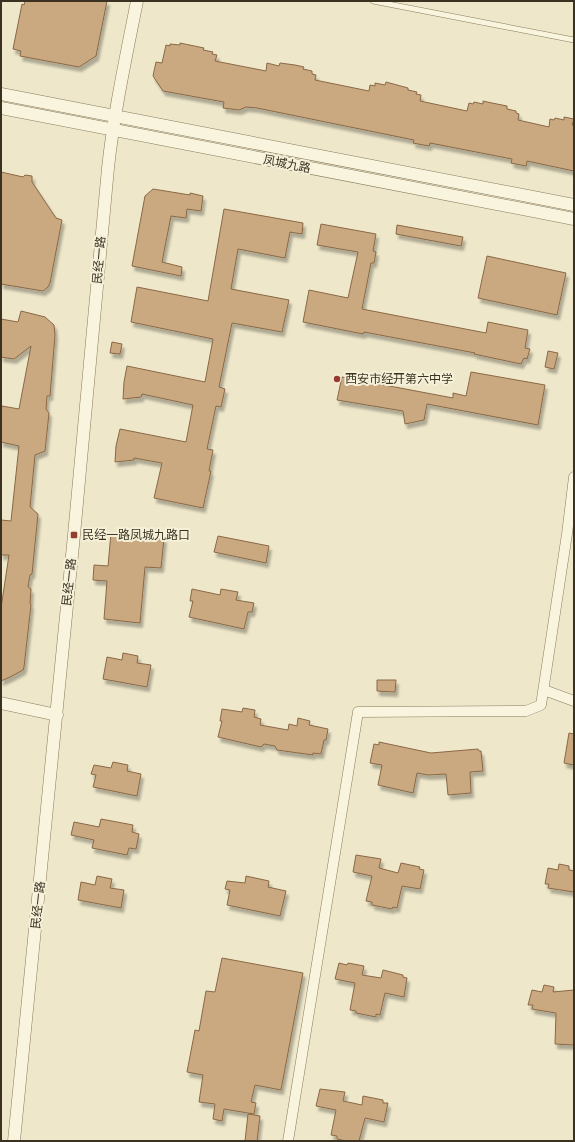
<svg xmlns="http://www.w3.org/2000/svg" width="575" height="1142" font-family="'IBM Plex Serif','Noto Sans SC',serif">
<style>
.building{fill:#caa981;stroke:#896845;filter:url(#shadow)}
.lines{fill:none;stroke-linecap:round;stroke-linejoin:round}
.service-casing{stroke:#8a7b5e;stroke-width:6}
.minor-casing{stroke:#8a7b5e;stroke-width:11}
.tertiary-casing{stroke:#8a7b5e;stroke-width:13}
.service{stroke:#f8f4dd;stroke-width:5}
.minor{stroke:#f8f4dd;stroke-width:10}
.tertiary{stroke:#f8f4dd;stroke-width:12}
.poi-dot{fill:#973c30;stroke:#f5f1d9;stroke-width:1.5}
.labels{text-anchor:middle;stroke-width:4;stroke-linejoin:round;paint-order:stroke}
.street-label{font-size:12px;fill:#3b3121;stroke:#f5f1d9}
.poi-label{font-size:12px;fill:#3b3121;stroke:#f5f1d9;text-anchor:start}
</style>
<defs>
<filter id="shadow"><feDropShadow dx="2.5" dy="4.5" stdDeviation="1" flood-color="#0004"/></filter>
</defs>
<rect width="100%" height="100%" fill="#eee7ca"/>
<!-- building -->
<path class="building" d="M25,1H107L96,56L79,67L20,56L21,51L13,49L22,4L24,5Z
M180,43L204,48L203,50L213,52L212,54L217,55L215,61L266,71L267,63L279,66L280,63L295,65L304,67L303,69L312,71V74L316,75L315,80L369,91L370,85L375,86V83L385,85L386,82L408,88V90L417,92L416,94L421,95L420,101L467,111L469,103L473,104L474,102L483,104V101L492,103L507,106V109L516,111V113L519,114L518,120L549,127L550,119L554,120L555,118L564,120V117L574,119L572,125H574V171L527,161L526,166L511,163L512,159L430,143L429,146L413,143L414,140L257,108L246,107L239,110L223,108L224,102L163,91L153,76L156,62L162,63L166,45L170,46V44L180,45Z
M1,172L23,177L25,175L32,176V182L56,218L62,220L50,283L48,287L43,291L1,284Z
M153,189L190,195V193L203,196L201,211L187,209L186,218L171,216L162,262L182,267L181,276L132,266L145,196Z
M224,209L303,223L302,234L290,232L285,258L238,249L231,289L289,300L282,332L232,323L219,387L225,389L221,407L216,406L207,449L213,450L209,471H211L203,508L154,498L162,463L134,458V460L115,462L116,446L120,429L186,442L193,405L142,394L141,397L123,399L124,382L127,366L205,382L213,339L131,322L137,287L208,301Z
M321,224L376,234L373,251L376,252L374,263H371L362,309L486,333L488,322L528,330L525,348L530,349L527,359L524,358L521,364L474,354L475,353L364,332L363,334L303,322L309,290L348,298L358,252L317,245Z
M397,225L463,237L461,246L396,234Z
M487,256L566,273L557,315L478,298Z
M21,311L45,317L54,325L55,335L50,396H47L46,409L49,413L45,451L35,455L30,507L38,514L32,574L30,575L28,587L31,589L30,603L31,605L24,667L23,670L10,677L1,681V608L9,555H1V520L11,521L19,446L1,442V411L2,406L19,409L31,346L14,359L1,357V319L18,322Z
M112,342L122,344L120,354L110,353Z
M548,351L558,353L554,369L545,367Z
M471,372L545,385L538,425L427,404L424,420L405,424L403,411L337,400L342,377L453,398V393L466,396Z
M111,533L164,538L161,568L145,567L140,623L104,619L107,581L93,580L94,565L108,566Z
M218,536L269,546L266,563L214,552Z
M192,589L220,595L221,589L238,592L236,600L254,603L252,612H248L244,629L189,617L193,601H190Z
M123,653L138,656L137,663L151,665L147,687L103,679L107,657L122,660Z
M377,680H396L395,692L377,691Z
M243,708L255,710L254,717L261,719L260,725L288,730L289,724L297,726L298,718L310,721L309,725L328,729L326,740H324L321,754L313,753V755L277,750L275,746L264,744L261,747L218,737L222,721H220L222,709L242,712Z
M569,733L574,734V765L564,763Z
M379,742L431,753L478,749L479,751H481L483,771L470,772L471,793L448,795L446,774L428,775L417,773L413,793L378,785L382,765L370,763L374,744L379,745Z
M113,762L128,765L127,771L141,774L137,796L93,787L96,775L91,774L94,765L111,768Z
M101,819L133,825L132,832L139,834L136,849L129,848L127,855L92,848L94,840L71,835L74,822L99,827Z
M356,855L381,859L379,868L398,873L401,863L420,867L419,869L424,870L420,889L402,886L397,908L393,907L392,909L372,905V902L366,901L372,876L353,872Z
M559,864L569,866V870L574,871V892L548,888L549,884H545L548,868L558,870Z
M97,876L112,879L110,888L124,890L121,908L78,900L81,882L95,885Z
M246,876L269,881L268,887L286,891L280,916L227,905L230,890L225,889L227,881L245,883Z
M222,958L303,973L281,1090L255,1085L251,1102L256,1103L254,1114L224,1109L222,1121L213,1119L215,1104L199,1102L203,1075L187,1072L195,1030L199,1031L206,991L215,992Z
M339,963L347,965L348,963L364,966L362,975L381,978L383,970L403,975V977L407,978L404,997L385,993L380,1015L376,1014V1017L356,1013V1011L350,1010L355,983L335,979Z
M544,985L554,987L553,992L574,990V1045L555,1044L556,1013L532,1009L533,1005H528L532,990L542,992Z
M320,1089L345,1092L343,1101L362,1105L363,1096L383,1100V1103H388L384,1122L365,1118L359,1141H346L337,1139V1136L331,1135L336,1110L316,1106Z
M248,1114L260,1116L257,1141H245Z"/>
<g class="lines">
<defs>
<path id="service" d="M373,1L574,40"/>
<path id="minor" d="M544,690L574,701
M288,1141L358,712L526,711L541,705L567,534L574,477"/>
<path id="tertiary" d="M1,94L574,205
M1,108L574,219
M1,703L57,715
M14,1141L74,535L108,168C114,112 126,57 137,1"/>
</defs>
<!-- service casing -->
<use href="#service" class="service-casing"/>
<!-- minor casing -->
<use href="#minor" class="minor-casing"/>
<!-- tertiary casing -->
<use href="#tertiary" class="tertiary-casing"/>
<!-- service -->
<use href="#service" class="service"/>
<!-- minor -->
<use href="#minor" class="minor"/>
<!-- tertiary -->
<use href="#tertiary" class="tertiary"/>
</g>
<!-- markers -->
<g class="poi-dot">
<circle cx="337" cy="379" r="4"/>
<rect x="70" y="531" width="8" height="8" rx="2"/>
</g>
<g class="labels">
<!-- street labels -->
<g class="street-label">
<text transform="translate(287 164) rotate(11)" y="4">凤城九路</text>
<text transform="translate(99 260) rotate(-85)" y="4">民经一路</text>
<text transform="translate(69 582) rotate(-84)" y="4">民经一路</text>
<text transform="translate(38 905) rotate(-84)" y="4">民经一路</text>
</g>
<!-- poi labels -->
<g class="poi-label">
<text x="345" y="383">西安市经开第六中学</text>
<text x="82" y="539">民经一路凤城九路口</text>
</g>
</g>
<!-- border -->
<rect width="575" height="1142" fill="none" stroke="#3b3121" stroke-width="4"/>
</svg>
